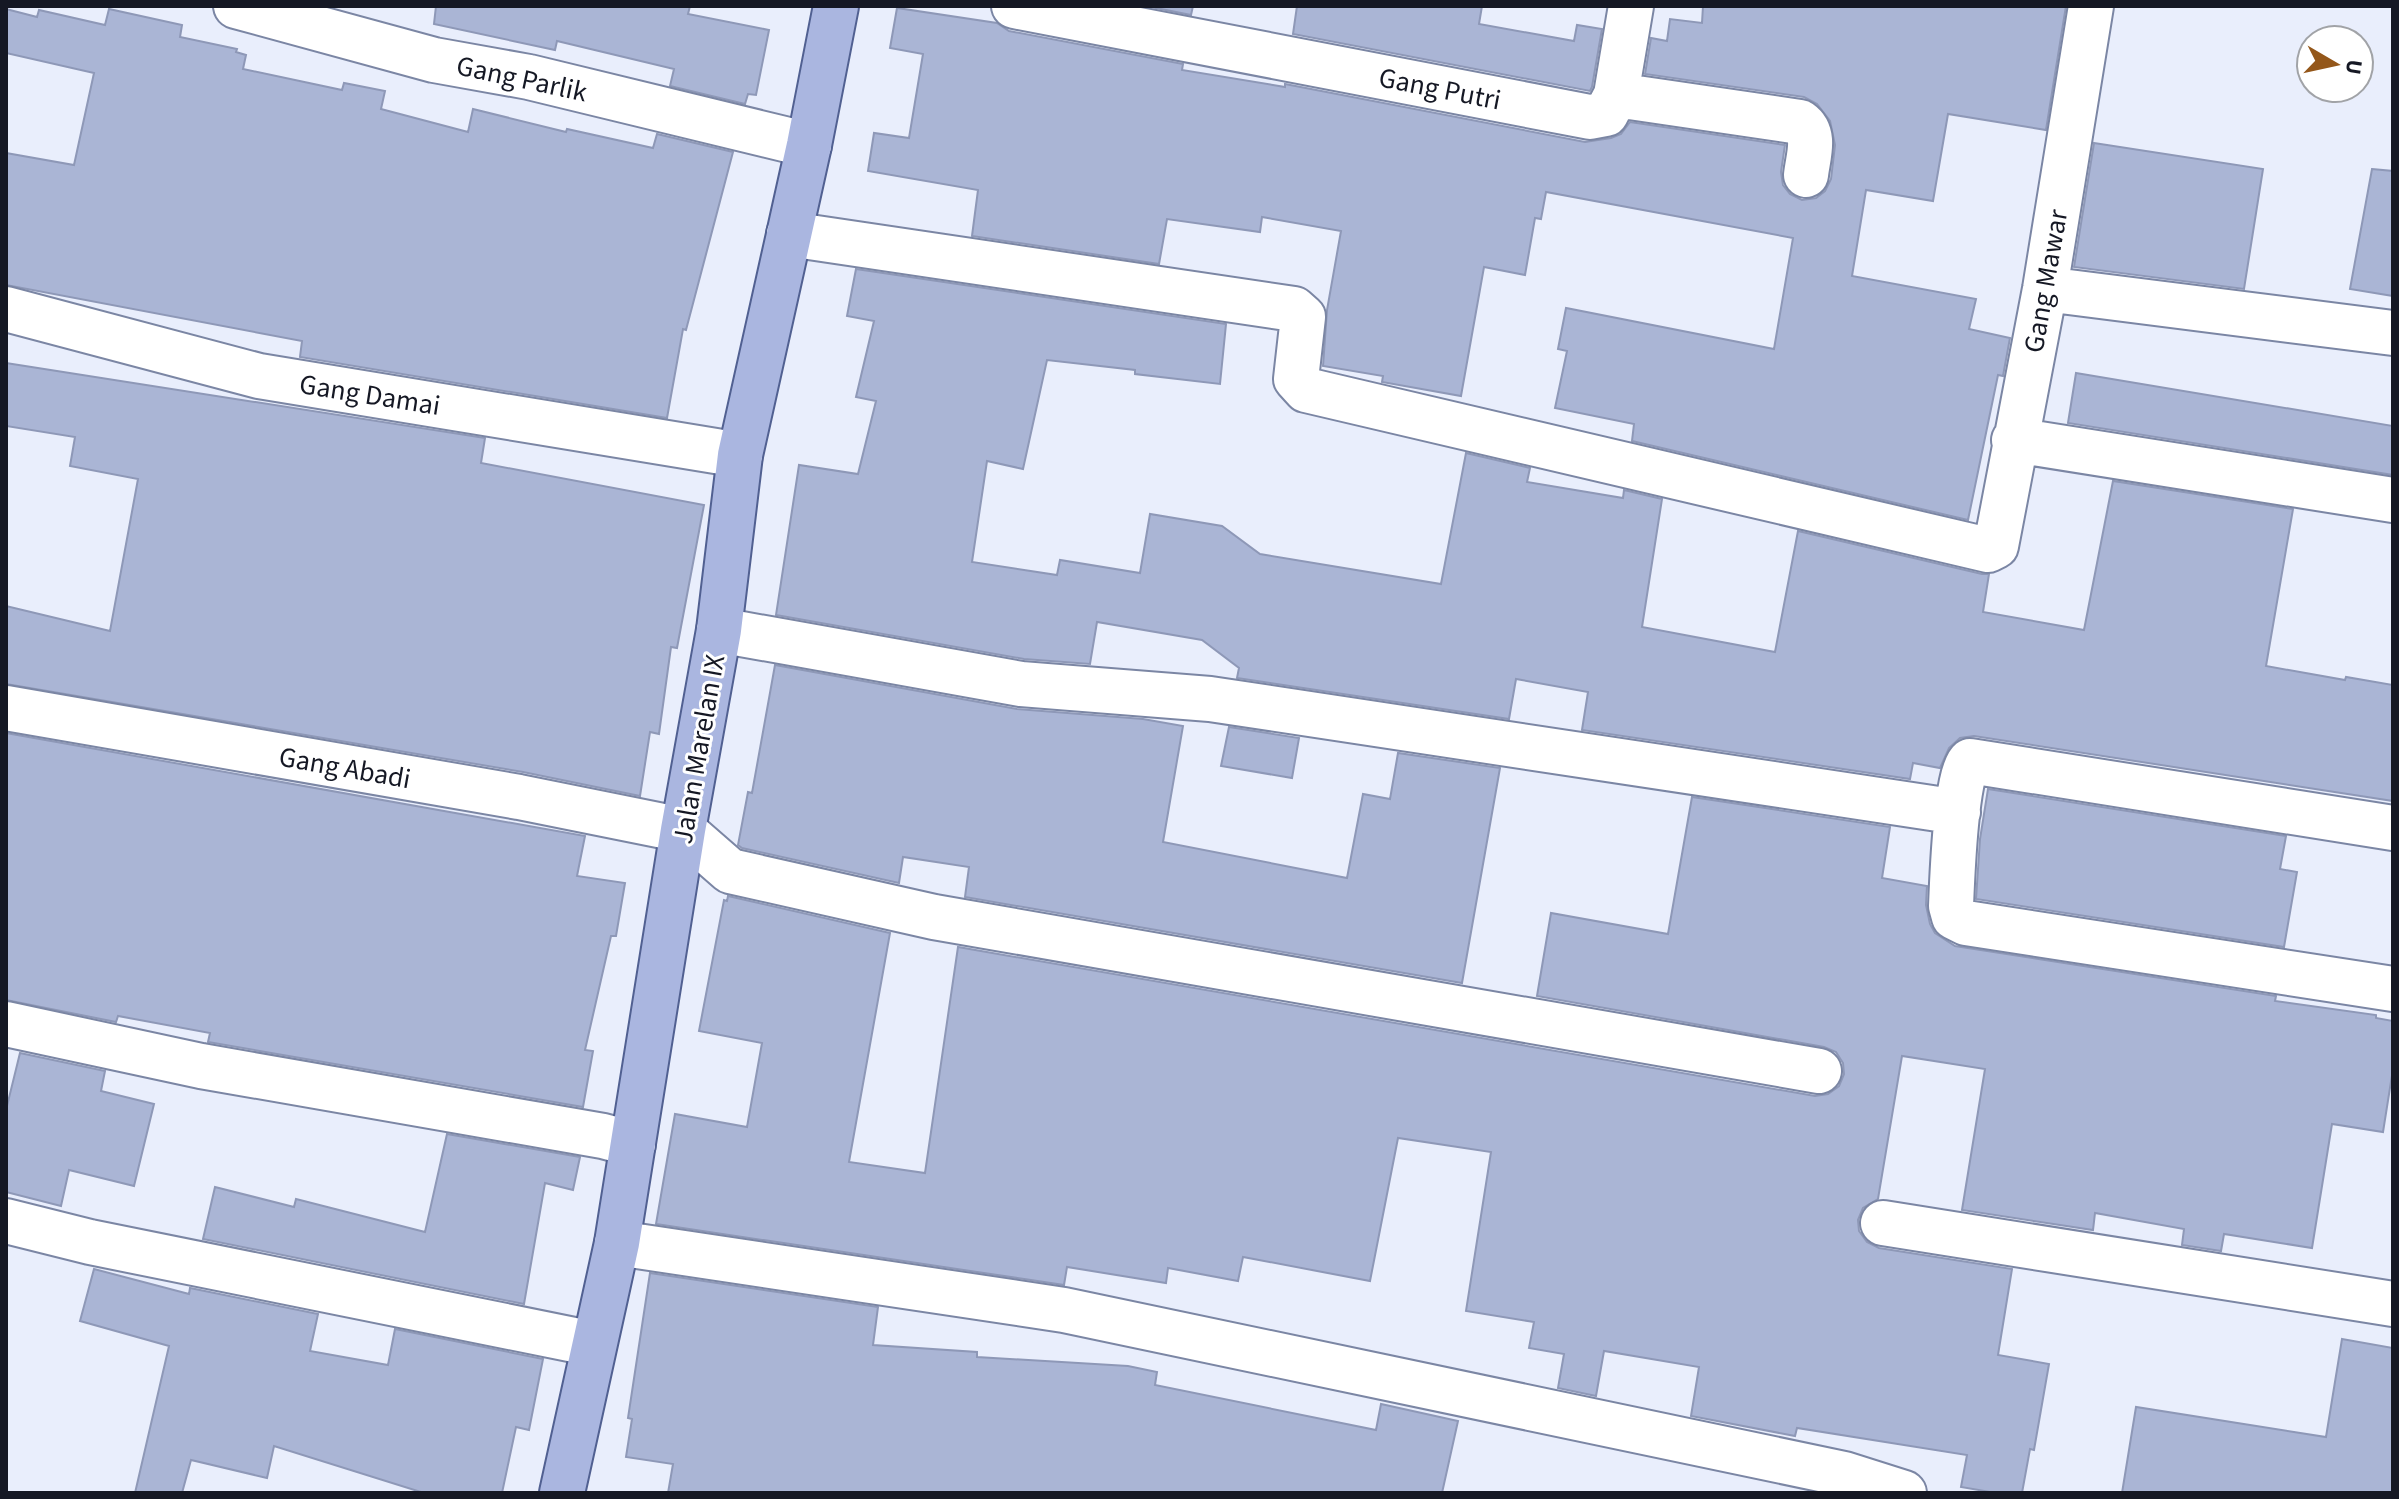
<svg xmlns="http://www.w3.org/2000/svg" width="2399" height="1499" font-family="'Source Sans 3',sans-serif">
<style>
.building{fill:#aab5d5;stroke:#8e98b7;stroke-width:2}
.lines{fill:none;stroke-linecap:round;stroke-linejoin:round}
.minor-casing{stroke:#7b86a4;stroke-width:48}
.major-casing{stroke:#516091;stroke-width:48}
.minor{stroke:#fff;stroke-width:44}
.major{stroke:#aab6e0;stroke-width:44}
.labels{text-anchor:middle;stroke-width:6;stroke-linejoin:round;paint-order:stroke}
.street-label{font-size:28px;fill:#151824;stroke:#fff}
</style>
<rect width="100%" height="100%" fill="#e9eefc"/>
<!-- building -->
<path class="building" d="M436,6H690L688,14L769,30L756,95L748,94L745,104L670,86L674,69L557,41L555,50L434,24Z
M1146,6H1193L1191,15Z
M1297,6H1482L1479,24L1574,41L1577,25L1602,29L1592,87L1590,91L1293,34Z
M1703,6H2066L2046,130L1948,114L1933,201L1866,190L1852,276L1976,299L1969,329L2010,338L2003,376L1998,375L1968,520L1632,441L1634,424L1555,408L1567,351L1558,349L1566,308L1774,349L1793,238L1546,192L1541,219L1535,218L1525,275L1484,267L1461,396L1382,382L1383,376L1323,366L1327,310L1341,231L1262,217L1260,232L1167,219L1159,264L972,236L978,190L868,171L874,133L909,138L923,54L890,48L897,8L997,23L1009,31L1183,64L1182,70L1285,87V84L1585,142L1611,138L1621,134L1630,122L1785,145L1781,172L1783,185L1790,194L1802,200L1816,198L1825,191L1831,179L1835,145L1830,121L1817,104L1804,97L1645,74L1651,38L1667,41L1670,19L1702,23Z
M6,9L37,17L39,10L105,25L109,9L182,25L180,37L237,49L236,52L246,55L243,69L342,90L344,83L385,91L381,109L468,132L473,109L566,132L567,129L653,148L657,134L733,152L686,330L683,329L667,418L300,357L302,341L6,285V153L74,165L94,73L6,53Z
M2094,143L2263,169L2244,289L2074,267Z
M2372,169L2393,171V296L2350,289Z
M856,269L1226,324L1220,384L1135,374V370L1047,360L1023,469L987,461L972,562L1057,575L1060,560L1140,573L1150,514L1222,526L1260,554L1441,584L1466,453L1530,468L1527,482L1623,498L1624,490L1662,499L1642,627L1775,652L1798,531L1982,574H1989L1983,612L2084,630L2113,481L2293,509L2266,666L2345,680L2346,677L2393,685V801L1974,736L1960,738L1949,748L1940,768L1913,763L1910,779L1582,730L1588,692L1516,679L1509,719L1237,678L1239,668L1202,640L1097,622L1090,664L1024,659L776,615L799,465L858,474L876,401L856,397L874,321L847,316Z
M6,363L485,438L481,463L704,505L677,648L671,647L659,734L650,732L640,796L523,772L6,684V606L110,631L138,479L70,466L75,437L6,426Z
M2076,373L2393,426V475L2068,423Z
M775,665L1017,709L1143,719L1183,726L1163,842L1347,878L1363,794L1390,799L1398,753L1500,768L1462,983L965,897L969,867L903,857L899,883L742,848L738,845L748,792L752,793Z
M1229,727L1299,738L1292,778L1221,766Z
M6,733L585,836L577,876L625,883L616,936H611L585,1050L593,1051L583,1107L208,1042L210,1033L118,1016L116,1022L6,1000Z
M1988,789L2286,836L2280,869L2297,872L2284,947L1976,899L1980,839Z
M1692,797L1890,827L1882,878L1927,886L1926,905L1930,924L1935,933L1955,946L2276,996L2275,1001L2376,1015V1018L2393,1021V1069L2383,1132L2332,1124L2312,1248L2224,1234L2221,1251L2182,1245L2184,1229L2095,1213L2093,1230L1962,1210L1985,1069L1902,1056L1878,1199L1863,1208L1858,1220L1859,1231L1867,1242L1879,1248L2012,1269L1998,1355L2049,1364L2034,1450L2030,1449L2022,1493H1996L1961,1487L1967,1455L1797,1428L1795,1436L1691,1416L1699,1367L1604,1351L1596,1396L1558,1388L1564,1354L1529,1348L1534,1322L1466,1311L1491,1152L1398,1138L1370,1281L1243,1257L1238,1281L1168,1268L1166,1283L1067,1267L1064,1285L656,1224L675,1114L747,1127L762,1043L699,1031L724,900L727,901L728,896L890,933L849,1162L925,1173L958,947L1815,1096L1828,1094L1839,1086L1844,1074L1843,1063L1836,1052L1824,1047L1537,996L1551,913L1668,934Z
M20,1053L105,1071L101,1091L154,1104L134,1186L69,1170L61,1206L6,1192V1110Z
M447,1134L580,1157L573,1190L545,1183L524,1304L203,1239L215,1187L294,1207L296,1199L425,1232Z
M94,1269L189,1294L190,1288L318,1314L310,1351L388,1365L395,1329L543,1359L529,1430L516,1427L502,1493H424L274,1446L267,1478L191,1460L182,1493H135L169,1346L80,1321Z
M650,1273L878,1307L873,1345L977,1352V1357L1128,1366L1157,1372L1155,1385L1376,1430L1381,1404L1458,1421L1442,1493H668L673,1464L626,1457L632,1419L628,1418Z
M2342,1339L2393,1348V1493H2122L2136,1407L2326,1437Z"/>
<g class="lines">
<defs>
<path id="minor" d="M236,6L434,60L529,77L809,145
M1014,6L1590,117L1606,114L1616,95L1800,122C1817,134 1808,156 1806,175
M1616,95L1631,6
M789,234L1294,309L1303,317L1296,379L1306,390L1988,550L1996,546L2045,289L2091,6
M2045,289L2393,333
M6,309L259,376L740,455
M2014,440L2393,500
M719,630L1021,684L1210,699L1958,812
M6,708L519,797L683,830L730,871L934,917L1819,1071
M2393,828L1970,761C1956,772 1952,882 1951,906L1954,917L1966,923L2393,989
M6,1024L201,1066L603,1136L633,1144
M6,1221L90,1242L594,1344
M1883,1223L2393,1304
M617,1243L1064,1310L1844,1474L1904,1493"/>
<path id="major" d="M562,1493L617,1243L683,830L719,630L740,455L809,145L836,6"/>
</defs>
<!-- minor casing -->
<use href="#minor" class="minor-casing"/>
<!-- major casing -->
<use href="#major" class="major-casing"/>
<!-- minor -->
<use href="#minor" class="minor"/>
<!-- major -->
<use href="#major" class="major"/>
</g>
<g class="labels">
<!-- street labels -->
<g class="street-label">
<text transform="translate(522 78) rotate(12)" y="10">Gang Parlik</text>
<text transform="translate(1440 88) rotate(11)" y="10">Gang Putri</text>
<text transform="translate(2045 281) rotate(-80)" y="10">Gang Mawar</text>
<text transform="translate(370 394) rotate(9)" y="10">Gang Damai</text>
<text transform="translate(698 749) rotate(-80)" y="10">Jalan Marelan IX</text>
<text transform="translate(345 767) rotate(10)" y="10">Gang Abadi</text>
</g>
</g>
<!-- border -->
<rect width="2399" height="1499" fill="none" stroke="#151824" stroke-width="16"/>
<!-- north arrow -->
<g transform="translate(2335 64) rotate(99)"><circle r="38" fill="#ffffff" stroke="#a1a3a7" stroke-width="2"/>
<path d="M0-6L14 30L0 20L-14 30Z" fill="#94571a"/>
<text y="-12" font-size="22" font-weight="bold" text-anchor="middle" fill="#151824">U</text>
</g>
</svg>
